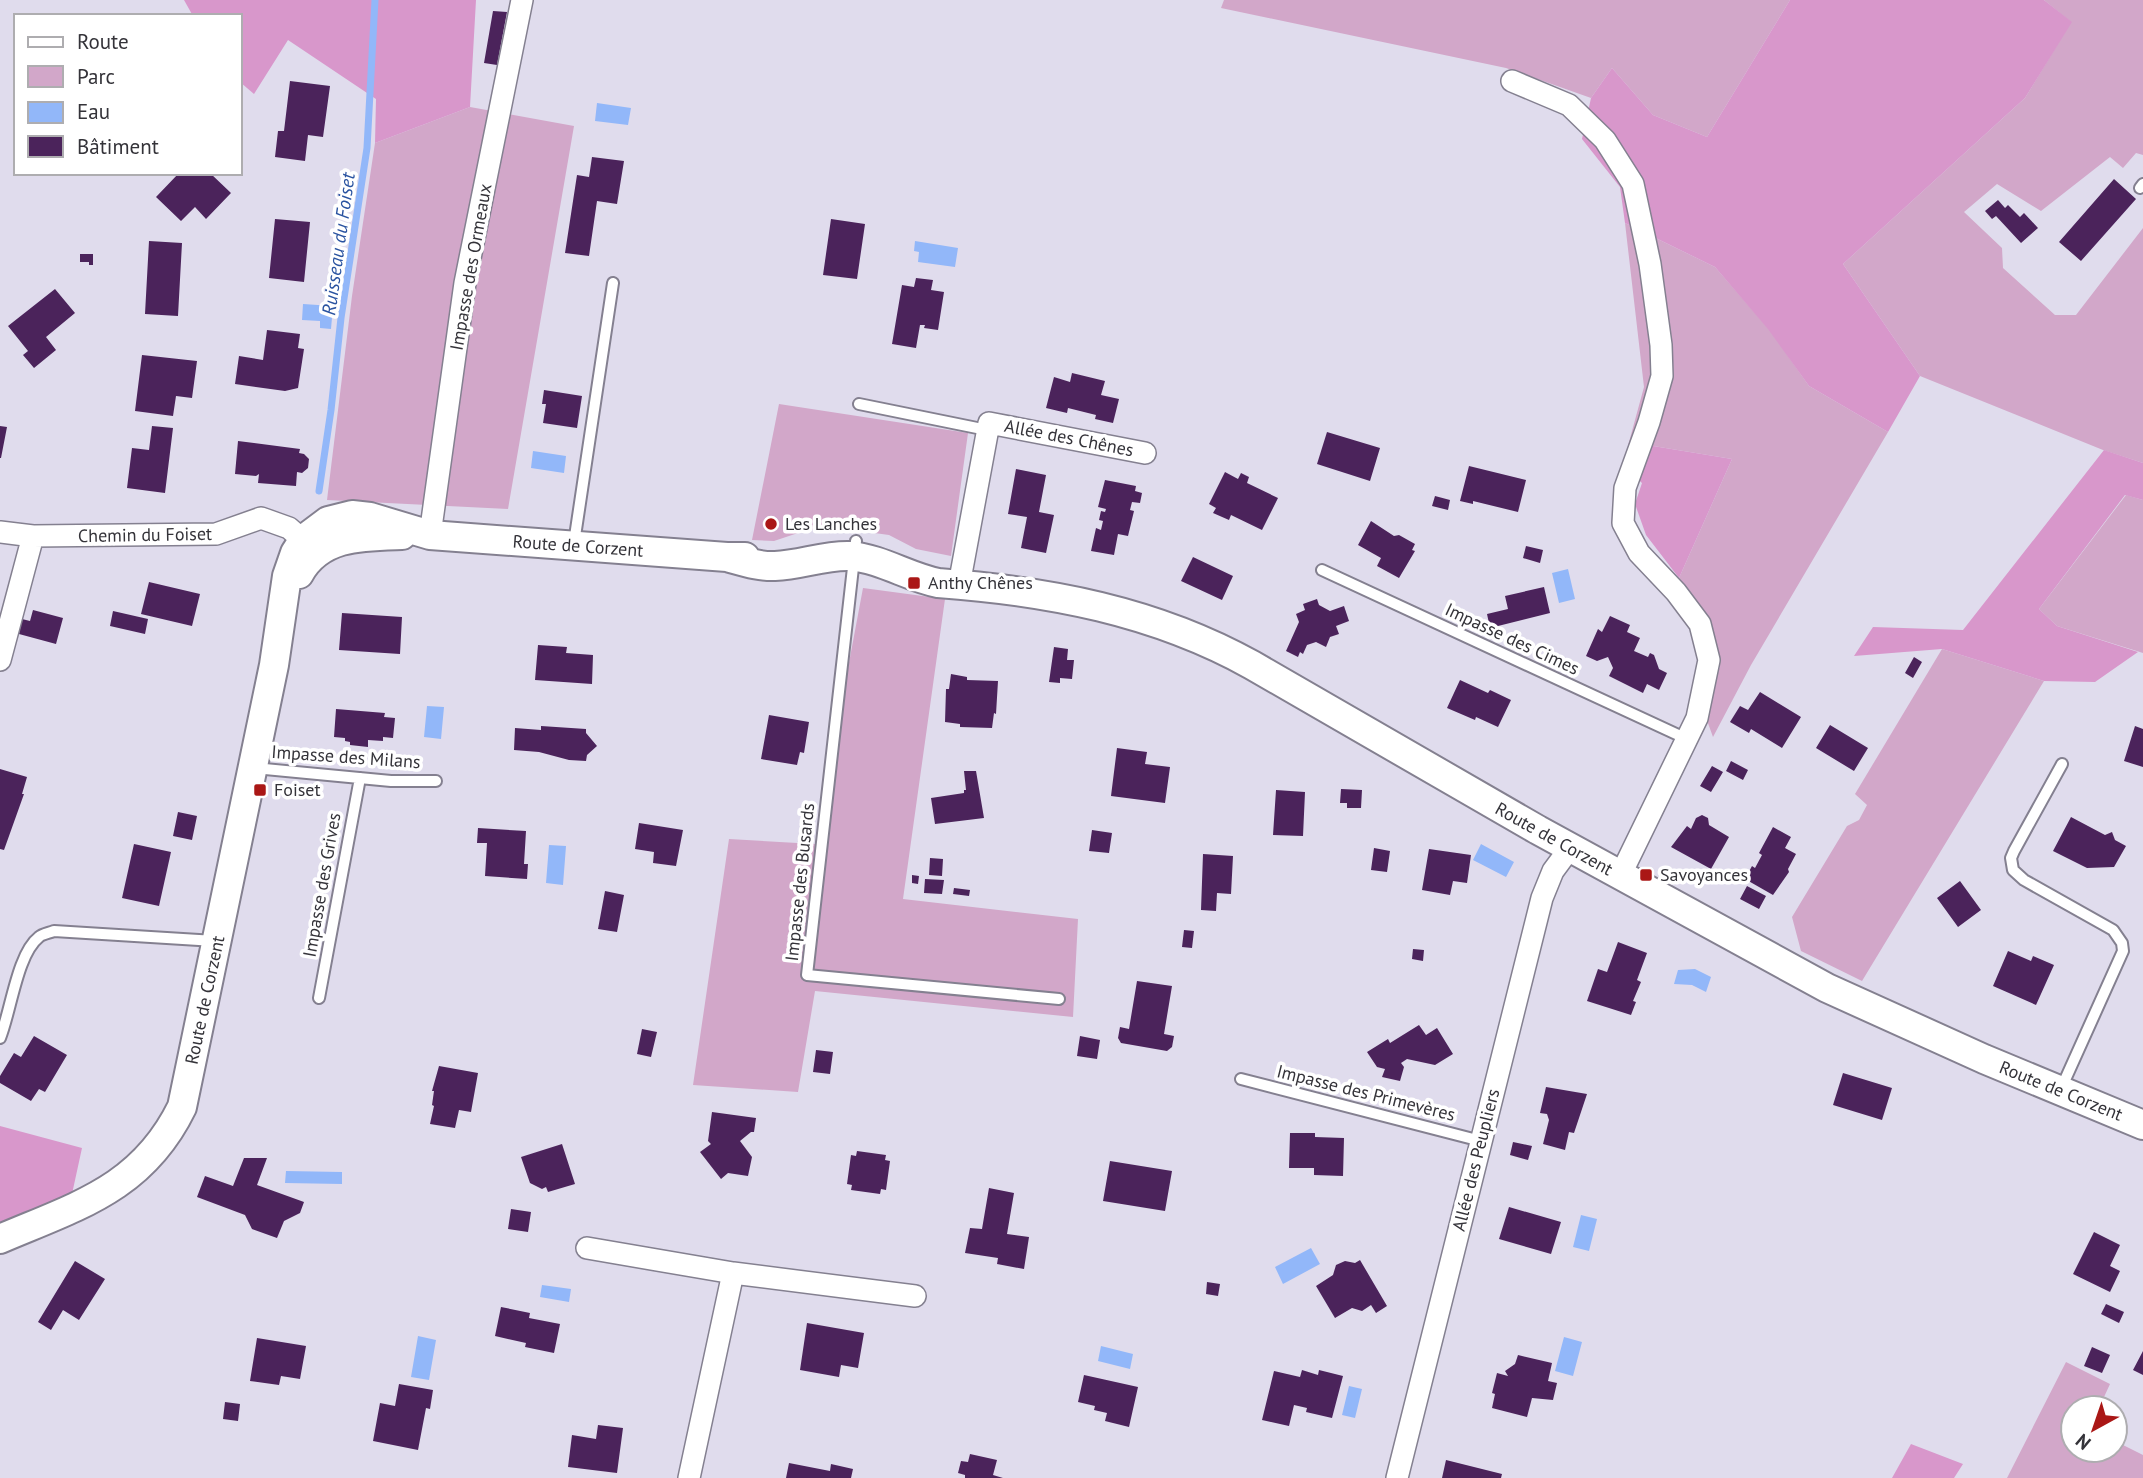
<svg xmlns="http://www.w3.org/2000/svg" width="2143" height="1478" font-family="'PT Sans',sans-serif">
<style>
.green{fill:#d2a7c9}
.forest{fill:#d897cb}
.water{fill:#92b7f9}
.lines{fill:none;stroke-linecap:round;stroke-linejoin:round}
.stream{stroke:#92b7f9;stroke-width:7}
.building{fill:#4b235b}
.lane-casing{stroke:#848090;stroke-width:14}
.street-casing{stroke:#848090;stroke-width:24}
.secondary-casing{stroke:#848090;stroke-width:32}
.lane{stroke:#fff;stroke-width:10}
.street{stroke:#fff;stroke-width:21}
.secondary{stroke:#fff;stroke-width:28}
.poi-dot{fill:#aa1716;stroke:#fff;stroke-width:2.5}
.labels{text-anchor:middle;stroke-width:7;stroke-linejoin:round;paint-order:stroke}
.street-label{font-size:18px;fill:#343339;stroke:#fff}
.poi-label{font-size:18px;fill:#343339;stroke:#fff;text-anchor:start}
.water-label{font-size:19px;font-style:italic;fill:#2a53a0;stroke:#fff}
</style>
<rect width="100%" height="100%" fill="#e0dced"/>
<!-- green -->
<path class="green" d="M1224,0H1790L1707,137L1653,115L1612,68L1591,98L1506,68L1221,8Z
M2044,0H2143V155L2136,153L2123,168L2110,157L2041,211L1997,184L1964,212L2002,248L2003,268L2055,315H2076L2143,228V463L2103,450L1920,376L1843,264L2025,98L2071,22Z
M470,107L574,126L508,509L327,500L352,296L375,143Z
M1625,223L1715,267L1769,329L1809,386L1888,432L1751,665L1713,737L1705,715L1720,666L1712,630L1701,607L1679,578L1732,459L1629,442L1644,387Z
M779,404L968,433L951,556L916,549L889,535L831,527L804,531L774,541L752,540Z
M2126,495L2143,500V653L2057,626L2039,609Z
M863,588L945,599L903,899L1078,919L1073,1017L815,991L798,1092L693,1085L729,839L815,844Z
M1942,649L2044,681L1862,981L1801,951L1792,917L1847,826L1859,820L1867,805L1855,794Z
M2066,1362L2110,1384L2099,1408H2073V1450H2115V1441L2143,1455V1478H2007Z"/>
<!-- forest -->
<path class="forest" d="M184,0H476L470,107L375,143L376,99L288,40L254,94L240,82V16H193Z
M1790,0H2044L2072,22L2025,98L1843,264L1920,376L1888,432L1809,386L1768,329L1715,267L1625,223L1620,187L1582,139L1591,98L1612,68L1653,115L1707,137Z
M1629,442L1732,459L1679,578L1646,535L1635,504L1642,483L1623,466Z
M2104,450L2143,463V500L2125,495L2039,609L2057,626L2138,652L2095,682L2044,681L1942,649L1854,656L1873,627L1963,630Z
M0,1126L82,1148L72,1194L0,1224Z
M1911,1444L1963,1464L1954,1478H1892Z"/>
<!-- water -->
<path class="water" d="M597,103L631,108L628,125L595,121Z
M915,241L958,248L955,267L918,262L919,252L914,251Z
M303,304L333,306L331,329L320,328V321L302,320Z
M533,451L566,456L564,473L531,468Z
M1568,569L1575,599L1559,603L1552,573Z
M427,706L444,707L441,739L424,737Z
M1481,844L1514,862L1506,877L1473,860Z
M549,845L566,846L563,885L546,883Z
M1695,969L1711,977L1706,992L1692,985L1674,984L1678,970Z
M286,1171L342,1172V1184L285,1183Z
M1581,1215L1597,1219L1589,1251L1573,1247Z
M1311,1248L1320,1264L1283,1284L1275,1267Z
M542,1285L571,1289L569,1302L540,1297Z
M418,1336L436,1340L429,1380L411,1377Z
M1564,1337L1582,1342L1573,1376L1555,1371Z
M1101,1346L1133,1354L1130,1369L1098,1361Z
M1349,1386L1362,1389L1355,1418L1342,1415Z"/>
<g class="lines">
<!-- stream -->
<path class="stream" d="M319,491L331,410L341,318L367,148L375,0"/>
</g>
<!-- building -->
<path class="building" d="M493,11L507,12L497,65L484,63Z
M290,81L330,86L323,137L308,135L305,161L275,157L278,131H284Z
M592,157L624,161L617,204L597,201L589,256L565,253L577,175L589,177Z
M179,173H210L231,193L206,219L195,207L181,221L156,197Z
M2114,179L2136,199L2081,261L2059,242Z
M1998,200L2005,208L2008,205L2020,217L2024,213L2038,228L2021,243L1996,216L1992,219L1985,211Z
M275,219L310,222L304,282L269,278Z
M831,219L865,224L857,279L823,275Z
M149,241L182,243L178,316L145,314Z
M80,254H93V265H89V262H80Z
M916,278L933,280L931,290L944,292L938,330L924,328L925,325H920L916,348L892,344L902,285L914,287Z
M55,289L75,313L46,337L56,350L34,368L23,355L28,351L8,326Z
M267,330L300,334L298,348L304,349L298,388L285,391L235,384L239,356L263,360Z
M142,355L197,361L192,398L176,396L173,416L135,411Z
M1072,373L1105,381L1101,395L1119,399L1113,423L1095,419L1096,415L1068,408L1067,413L1046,408L1054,377L1070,382Z
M544,390L582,396L577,428L543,423L546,404H542Z
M0,426L7,427L1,458H0Z
M152,426L173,428L165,493L127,488L132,448L149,450Z
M1327,432L1380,448L1370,481L1317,464Z
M238,441L300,449L299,453L304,454L309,459L308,468L302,473L297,472L296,486L258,483L259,474L256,476L235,474Z
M1469,466L1526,480L1518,512L1473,501V504L1460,501Z
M1016,469L1046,475L1039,512L1054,515L1046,553L1021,548L1027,517L1008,514Z
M1225,472L1238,479L1241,473L1249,477L1247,483L1278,498L1262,530L1231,515L1229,520L1213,513L1216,508L1209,504Z
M1105,480L1136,486L1135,491L1142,493L1140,503L1132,502L1130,510L1134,511L1128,536L1118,534L1114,555L1091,551L1096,528L1101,530L1103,521L1099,520L1101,511L1105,512L1106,509L1098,507Z
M1435,496L1450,500L1448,510L1432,506Z
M765,520L778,522L777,529L764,526Z
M1371,521L1394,536L1399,535L1415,544L1412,550L1415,551L1399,578L1377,566L1381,558L1358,545Z
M1526,546L1543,550L1540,563L1523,558Z
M1193,557L1233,576L1222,600L1181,581Z
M149,582L200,594L192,626L141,614Z
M1544,587L1550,613L1490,628L1487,614L1508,609L1505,596Z
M1317,599L1319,605L1330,611L1344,606L1349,621L1336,626L1339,634L1330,637L1326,647L1316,642L1307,645L1303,654L1300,652L1298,657L1286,651L1299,622L1296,614L1305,610L1303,604Z
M33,610L63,618L56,644L19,634L22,619L30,621Z
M113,611L148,619L145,634L110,626Z
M342,613L402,617L400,654L339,650Z
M1610,616L1630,625L1627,632L1640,638L1634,651L1648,657L1650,653L1654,655L1659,669L1667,673L1659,690L1647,684L1643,693L1609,676L1613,668L1608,657L1597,661L1586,656L1598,629L1602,632Z
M538,645L567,647L566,653L593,655L592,684L535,680Z
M1054,647L1068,649L1067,660H1074L1072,679L1060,678V683L1049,682Z
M1914,657L1922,662L1913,678L1905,673Z
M951,674L967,677V680L998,681L996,714L994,713L992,728L960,727V724L945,722L946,689H949Z
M1460,680L1488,693L1490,690L1511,700L1498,727L1476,717L1475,720L1447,708Z
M1760,692L1801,717L1782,748L1751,729L1749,733L1730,722L1740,706L1748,710Z
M336,709L385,713L384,717L395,718L393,738L383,737V741L368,740V747L350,745V742L345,741V738L334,737Z
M769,715L809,722L804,753L800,752L797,765L761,759Z
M1830,725L1868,748L1854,771L1816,748Z
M541,726L586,729V733L597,746L587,755L586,761L569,760L539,752L514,750L515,728L541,730Z
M2135,726L2143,729V767L2124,761Z
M1117,748L1147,752L1145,764L1170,767L1165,803L1111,796Z
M1731,761L1748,770L1743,780L1726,771Z
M1712,766L1723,772L1711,792L1700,786Z
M0,769L27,777L22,794H24L4,850L0,849Z
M964,771H976L984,818L935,824L931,798L964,793V790H966Z
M1341,789L1362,790L1361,808H1347V803H1340Z
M1276,790L1305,792L1303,836L1273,835Z
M178,812L197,816L192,840L173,836Z
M1702,815L1708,818L1709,825L1729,837L1711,869L1671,847L1687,826L1691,829L1696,818Z
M2071,817L2105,835L2112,832L2115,840L2126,846L2114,867L2087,868L2053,851Z
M639,823L683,830L676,866L653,863L654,852L635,849Z
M1773,827L1791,837L1785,848L1796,854L1788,869L1789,872L1773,895L1745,879L1752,866L1755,868L1762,855L1759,853Z
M478,828L526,831L524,864H528L527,879L485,876L487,843H477Z
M1092,830L1112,833L1109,853L1089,851Z
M134,844L171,852L159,906L122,898Z
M1374,848L1390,851L1387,872L1371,870Z
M1429,849L1471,855L1467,883L1453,881L1450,895L1422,890Z
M1203,854L1233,856L1231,894L1217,893L1216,911L1201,910Z
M930,858L943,859L942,876L929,875Z
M912,875L919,876L918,884L912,883Z
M925,879L944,880L942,894L924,893Z
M1960,881L1981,910L1958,927L1937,898Z
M1747,886L1766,896L1759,909L1740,899Z
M954,888L970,890L969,896L953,894Z
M605,891L624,895L617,932L598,929Z
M1184,930L1194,931L1192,948L1182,947Z
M1618,942L1647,953L1637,980L1641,982L1633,1001L1636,1002L1631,1015L1587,1001L1598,969L1607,972Z
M1413,949L1424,950L1423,961L1412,959Z
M2008,951L2031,961L2033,956L2054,965L2036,1005L1993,986Z
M1137,981L1172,986L1164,1034L1174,1036L1172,1047L1167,1051L1121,1043L1118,1038L1120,1027L1129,1029Z
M1419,1025L1426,1035L1437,1028L1453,1054L1435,1065L1407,1059L1401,1063L1404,1067L1400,1081L1382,1077L1385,1069L1377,1067L1367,1052L1388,1039L1390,1043Z
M642,1029L657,1032L651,1057L637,1054Z
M34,1036L67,1055L45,1092L39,1089L31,1101L0,1083V1076L14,1053L21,1057Z
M1080,1036L1100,1040L1097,1059L1077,1056Z
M816,1050L833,1052L830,1074L813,1072Z
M439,1066L478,1073L471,1112L459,1110L455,1128L430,1124L434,1106L432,1105L434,1091H432Z
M1843,1073L1892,1088L1882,1120L1833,1105Z
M1546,1087L1587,1094L1574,1133L1569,1132L1565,1150L1543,1144L1549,1120L1547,1114L1540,1113Z
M712,1112L756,1118L754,1132H751L740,1141L752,1157L748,1176L728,1173L721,1179L700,1152L711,1144L708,1141Z
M1290,1133H1315V1137L1344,1138L1343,1176L1314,1175V1168H1289Z
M1513,1142L1532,1146L1528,1160L1510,1155Z
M562,1144L575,1184L548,1192L546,1187L542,1189L530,1183L521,1157Z
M857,1151L886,1155L885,1160L890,1161L886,1190L881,1189L880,1194L851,1190L852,1185L847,1184L851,1155L856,1156Z
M244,1158H267L257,1185L304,1202L300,1213L284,1221L277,1238L252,1229L245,1215L197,1197L205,1176L233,1186Z
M1110,1161L1172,1171L1165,1211L1103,1201Z
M989,1188L1014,1193L1007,1234L1029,1237L1024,1269L997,1264L998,1258L965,1253L970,1228L982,1229Z
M1509,1207L1561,1222L1551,1254L1499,1239Z
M511,1209L531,1212L528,1232L508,1229Z
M2094,1232L2120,1245L2110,1266L2120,1271L2110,1292L2073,1274Z
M1360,1260L1387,1306L1376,1313L1371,1305L1362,1311L1352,1308L1335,1318L1316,1286L1333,1275L1336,1265L1345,1261L1355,1263Z
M75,1261L105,1279L79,1320L63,1310L51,1330L38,1322Z
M1207,1282L1220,1284L1218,1296L1206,1294Z
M2106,1304L2124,1312L2119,1323L2101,1314Z
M501,1307L530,1313L529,1318L560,1324L554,1353L525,1347L526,1343L495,1336Z
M807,1323L864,1333L858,1368L841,1365L839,1377L800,1370Z
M257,1338L306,1346L300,1379L281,1376L279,1385L250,1381Z
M2092,1347L2110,1355L2102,1373L2084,1366Z
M2143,1351V1375L2133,1370Z
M1518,1355L1552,1363L1548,1381L1557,1383L1553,1400L1532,1398L1527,1417L1492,1408L1495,1394L1492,1393L1497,1373L1508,1376L1505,1371L1515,1364Z
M1302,1370L1318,1375L1319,1370L1343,1376L1332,1418L1306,1412L1307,1408L1294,1405L1289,1426L1262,1420L1274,1371L1300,1377Z
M1084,1375L1138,1387L1129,1427L1105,1421L1107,1413L1094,1410L1095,1406L1078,1402Z
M399,1384L433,1390L430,1409L426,1408L418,1450L373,1441L380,1403L395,1406Z
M225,1402L240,1404L238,1421L223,1419Z
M598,1425L623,1428L617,1473L568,1467L572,1435L596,1439Z
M970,1454L997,1460L993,1475L1003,1478H965V1475L958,1473L961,1461L968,1462Z
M1446,1460L1502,1474L1501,1478H1442Z
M789,1463L830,1471L831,1464L853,1469L851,1478H786Z"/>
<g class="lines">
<defs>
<path id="lane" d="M2140,188L2143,184
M859,404L987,430
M856,541L807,975L1059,999
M574,543L613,283
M1322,570L1687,739
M254,768L391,781H436
M319,998L360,778
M0,1038C11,1011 17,954 39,937C42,934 49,933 54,931L215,941
M1241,1079L1481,1141
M2060,1091L2123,951L2122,943L2113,930L2024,880L2013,870L2011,858L2014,851L2062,764"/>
<path id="street" d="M1512,81L1569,105L1605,140L1633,184L1650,264L1661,345L1662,376L1649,422L1625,488L1623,523L1639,553L1676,592L1700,624L1709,660L1697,718L1620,876
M0,532L33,536L216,534L261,518L289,528L313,549
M430,535L465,283L522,0
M959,585L989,423L1145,453
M0,660L33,536
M587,1248L733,1273L915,1296
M689,1478L733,1273
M1397,1478L1542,898L1553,871L1570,848"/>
<path id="secondary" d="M727,557C742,561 759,567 775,566C801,565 824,555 850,556C882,559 908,577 938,583C1048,591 1155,611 1252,665L1538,830L1827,988L1984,1059L2143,1125
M299,574C320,535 364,536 402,535
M0,1239C77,1206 142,1189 182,1107L274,665L287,576L295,553L304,539L328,521L352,515L370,517L430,535L727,557H745"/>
</defs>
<!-- lane casing -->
<use href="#lane" class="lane-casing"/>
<!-- street casing -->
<use href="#street" class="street-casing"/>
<!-- secondary casing -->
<use href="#secondary" class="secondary-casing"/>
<!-- lane -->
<use href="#lane" class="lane"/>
<!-- street -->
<use href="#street" class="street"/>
<!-- secondary -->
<use href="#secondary" class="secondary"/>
</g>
<!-- markers -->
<g class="poi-dot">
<circle cx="771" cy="524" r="7"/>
<rect x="907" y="576" width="14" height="14" rx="3.5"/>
<rect x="253" y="783" width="14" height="14" rx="3.5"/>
<rect x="1639" y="868" width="14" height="14" rx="3.5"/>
</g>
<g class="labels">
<!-- street labels -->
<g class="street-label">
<text transform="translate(471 267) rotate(-80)" y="6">Impasse des Ormeaux</text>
<text transform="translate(1069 438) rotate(11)" y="6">Allée des Chênes</text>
<text transform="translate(145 535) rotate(-1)" y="6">Chemin du Foiset</text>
<text transform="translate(578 546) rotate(4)" y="6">Route de Corzent</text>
<text transform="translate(1512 639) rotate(25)" y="6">Impasse des Cimes</text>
<text transform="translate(346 757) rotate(4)" y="6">Impasse des Milans</text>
<text transform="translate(1554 839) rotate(29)" y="6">Route de Corzent</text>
<text transform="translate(800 882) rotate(-84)" y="6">Impasse des Busards</text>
<text transform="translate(322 885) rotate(-80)" y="6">Impasse des Grives</text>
<text transform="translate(205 1000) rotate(-78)" y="6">Route de Corzent</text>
<text transform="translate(2061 1091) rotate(22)" y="6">Route de Corzent</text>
<text transform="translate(1366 1093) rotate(14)" y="6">Impasse des Primevères</text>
<text transform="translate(1476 1160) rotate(-76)" y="6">Allée des Peupliers</text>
</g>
<!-- poi labels -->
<g class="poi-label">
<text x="785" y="530">Les Lanches</text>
<text x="928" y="589">Anthy Chênes</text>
<text x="274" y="796">Foiset</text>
<text x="1660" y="881">Savoyances</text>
</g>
<!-- water labels -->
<g class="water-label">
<text transform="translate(338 244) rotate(-82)" y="7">Ruisseau du Foiset</text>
</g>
</g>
<!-- legend -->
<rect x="14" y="14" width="228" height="161" fill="#ffffff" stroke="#aeadb0" stroke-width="2"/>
<rect x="28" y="37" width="35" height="10" fill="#ffffff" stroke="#aeadb0" stroke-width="2"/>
<text x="77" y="49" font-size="21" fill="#343339">Route</text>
<rect x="28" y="66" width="35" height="21" fill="#d2a7c9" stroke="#aeadb0" stroke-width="2"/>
<text x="77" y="84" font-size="21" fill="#343339">Parc</text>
<rect x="28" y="102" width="35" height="21" fill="#92b7f9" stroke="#aeadb0" stroke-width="2"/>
<text x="77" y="119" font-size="21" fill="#343339">Eau</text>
<rect x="28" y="136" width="35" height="21" fill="#4b235b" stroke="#aeadb0" stroke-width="2"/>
<text x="77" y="154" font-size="21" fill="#343339">Bâtiment</text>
<!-- north arrow -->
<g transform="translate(2094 1429) rotate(220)"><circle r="33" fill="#ffffff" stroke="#aeadb0" stroke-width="2"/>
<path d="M0-5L12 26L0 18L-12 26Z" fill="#aa1716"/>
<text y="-10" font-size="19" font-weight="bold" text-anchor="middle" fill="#343339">N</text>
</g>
</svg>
